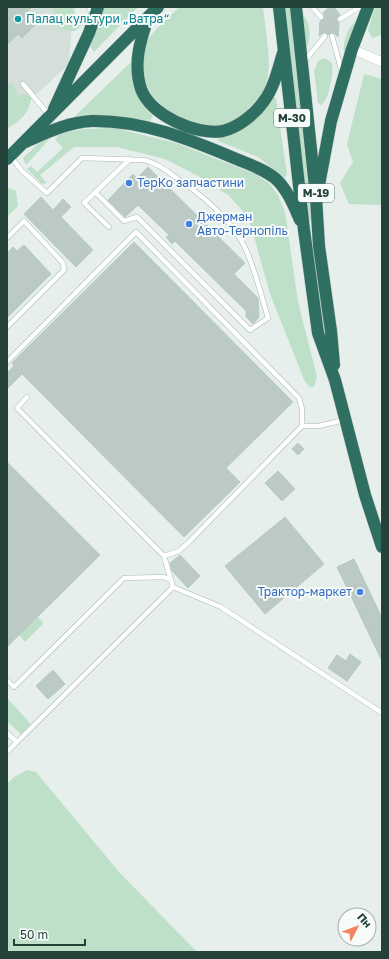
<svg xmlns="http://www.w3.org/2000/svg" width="389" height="959" font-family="'Golos Text',sans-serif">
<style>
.built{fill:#d4dfda}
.green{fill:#bfe0c8}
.building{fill:#bbcac4;stroke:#b8c9c2}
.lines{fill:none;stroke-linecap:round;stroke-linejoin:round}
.lane-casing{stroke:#a8b8b2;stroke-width:5.5}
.street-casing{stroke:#a8b8b2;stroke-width:10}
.highway-casing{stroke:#c2cac8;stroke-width:13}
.lane{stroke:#fff;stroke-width:4.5}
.street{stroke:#fff;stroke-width:9}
.highway{stroke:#2f6f62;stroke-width:12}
.culture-dot{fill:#0f9aa8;stroke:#f7fbf9;stroke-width:1.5}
.shop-dot{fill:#3f7fe0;stroke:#f7fbf9;stroke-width:1.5}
.labels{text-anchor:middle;stroke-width:4;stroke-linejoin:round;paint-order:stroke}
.shield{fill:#f7fbf9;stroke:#637a73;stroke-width:1}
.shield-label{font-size:11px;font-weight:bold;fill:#24423a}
.culture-label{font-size:12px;fill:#0d838f;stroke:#f7fbf9;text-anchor:start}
.shop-label{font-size:12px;fill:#366cbe;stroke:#f7fbf9;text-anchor:start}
</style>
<rect width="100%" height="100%" fill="#e6efeb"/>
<!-- built -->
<path class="built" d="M7,7H73L69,64L7,122Z"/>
<!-- green -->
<path class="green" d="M54,7H74L75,14L85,23L75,31C57,30 53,25 54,7Z
M104,7H138L94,52L91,48V43Z
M179,7H263C265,29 272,61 267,82C265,93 257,100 250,107C244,113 238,121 229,124C187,137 125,92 145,45C151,31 169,18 179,7Z
M283,7H290L312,223L309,218Z
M375,7H382V35L372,38L368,30Z
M303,15C311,24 311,37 307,48Z
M356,21L344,56C343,43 345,30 356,21Z
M325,58L332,63C334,72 329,101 321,105L318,103L314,71L318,61Z
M131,62C133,84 137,100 153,116L150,121L109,115L73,118Z
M364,74L382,79V205L349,204L340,183L353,162L347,144Z
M13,84L19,98L24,93L31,97C30,113 20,121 7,129V85Z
M273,98H276L287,174L285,178L258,157L216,140C241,133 259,120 273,98Z
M114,128L176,143L255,174L269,183L278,195L285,212L298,302L317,377L314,387H310L305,382L270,294L251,226L243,211L228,195L198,176L165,159L117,147H74L40,175L47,183L42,184L27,169L31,166L37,172L63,148L55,139L61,133L84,129Z
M52,136L26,165L23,158L38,144Z
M9,188L16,191L18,206L7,217V190Z
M38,617L43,622L42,625L25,642L19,635Z
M7,698L31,724L21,734L7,721Z
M27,770L36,772L119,872L197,952H10L7,948V784L14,777Z"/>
<!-- building -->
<path class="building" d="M7,7H32L25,14L35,25L22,38L18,34L7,45Z
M329,7H334L340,15L336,19L339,23L338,37L333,32L328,35L324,32L319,36L320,21L325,18L323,13Z
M148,167L245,263L234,274L258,298L259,317L253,324L246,317V311L175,241L172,244L166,237L169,235L138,205L125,217L108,200L133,174L137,178Z
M41,197L53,210L63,199L71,207L61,217L93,250L76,267L24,214Z
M134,242L293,402L226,468L240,482L184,537L22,374L7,389V373L14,366L12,363Z
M24,245L51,274L7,318V253L13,247L17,251Z
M298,443L304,449L298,455L292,449Z
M7,462L100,555L7,647Z
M278,471L295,489L282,501L265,483Z
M285,517L324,564L265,614L225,566Z
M180,555L200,576L188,588L172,571L170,563Z
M354,559L382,618V661L337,567Z
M350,654L361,662L347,681L328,668L337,655L346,661Z
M53,670L65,684L48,699L36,686Z"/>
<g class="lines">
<defs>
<path id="lane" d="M89,7L93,15
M312,7L321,17
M340,19L360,7
M332,36L342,72
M303,63L325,36
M23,84L49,115
M11,157L22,171L47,193L82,158L144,160C158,163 169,173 181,181C207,199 238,226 249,257C257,277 262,298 268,318L250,330L137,217L124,221L95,192
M109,227L84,203L130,159
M7,238L24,221L63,263L64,270L7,327
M7,362L136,232L299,398L302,409V426
M27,397L17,408L164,556L173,587L221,607L382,713
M164,556L179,551L189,542L302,426H319L344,420
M7,680L14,687L124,578L164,577L171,580
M7,733L17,742
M7,752L173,587"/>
<path id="street" d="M352,49L382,62"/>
<path id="highway" d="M279,7L304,230L318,333L335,380L365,495L382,547
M296,7L316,197L319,246L331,331L334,365
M148,18C140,41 133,64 141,89C151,115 196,136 223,131C239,127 255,114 264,101C274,88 278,69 283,53
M54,109L89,33L98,7
M23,143C44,134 67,122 92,121C142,120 189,139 234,158C248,164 267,170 277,180C288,191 294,206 300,220
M7,159L158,7
M319,185L331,121L352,49L368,7"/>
</defs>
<!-- lane casing -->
<use href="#lane" class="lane-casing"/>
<!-- street casing -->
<use href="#street" class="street-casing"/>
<!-- highway casing -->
<use href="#highway" class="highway-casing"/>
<!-- lane -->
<use href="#lane" class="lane"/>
<!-- street -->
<use href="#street" class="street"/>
<!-- highway -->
<use href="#highway" class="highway"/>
</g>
<!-- markers -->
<circle class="culture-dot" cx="18" cy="19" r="4"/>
<g class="shop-dot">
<circle cx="129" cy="183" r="4"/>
<circle cx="189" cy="224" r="4"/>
<circle cx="360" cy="592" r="4"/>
</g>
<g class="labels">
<!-- shield labels -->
<g class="shield">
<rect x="274" y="109" width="36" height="18" rx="3"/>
<rect x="298" y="184" width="36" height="18" rx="3"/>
</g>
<g class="shield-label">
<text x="292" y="122">М-30</text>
<text x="316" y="197">М-19</text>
</g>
<!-- culture labels -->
<g class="culture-label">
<text x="26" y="23">Палац культури „Ватра“</text>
</g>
<!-- shop labels -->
<g class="shop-label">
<text x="137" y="187">ТерКо запчастини</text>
<text x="197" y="221">Джерман<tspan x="197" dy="14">Авто-Тернопіль</tspan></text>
<text x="352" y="596" text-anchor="end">Трактор-маркет</text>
</g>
</g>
<!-- border -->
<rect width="389" height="959" fill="none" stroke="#24423a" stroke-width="16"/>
<!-- north arrow -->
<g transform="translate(357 927) rotate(48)"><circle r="19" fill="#f7fbf9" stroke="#a3b1ad"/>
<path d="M0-3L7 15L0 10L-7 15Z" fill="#f4845f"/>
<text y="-6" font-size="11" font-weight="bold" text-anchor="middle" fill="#24423a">Пн</text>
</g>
<!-- scale -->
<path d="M14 939v6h71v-6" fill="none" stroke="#24423a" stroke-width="2"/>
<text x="20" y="939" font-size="12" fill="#24423a" stroke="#f7fbf9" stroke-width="3" paint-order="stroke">50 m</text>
</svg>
